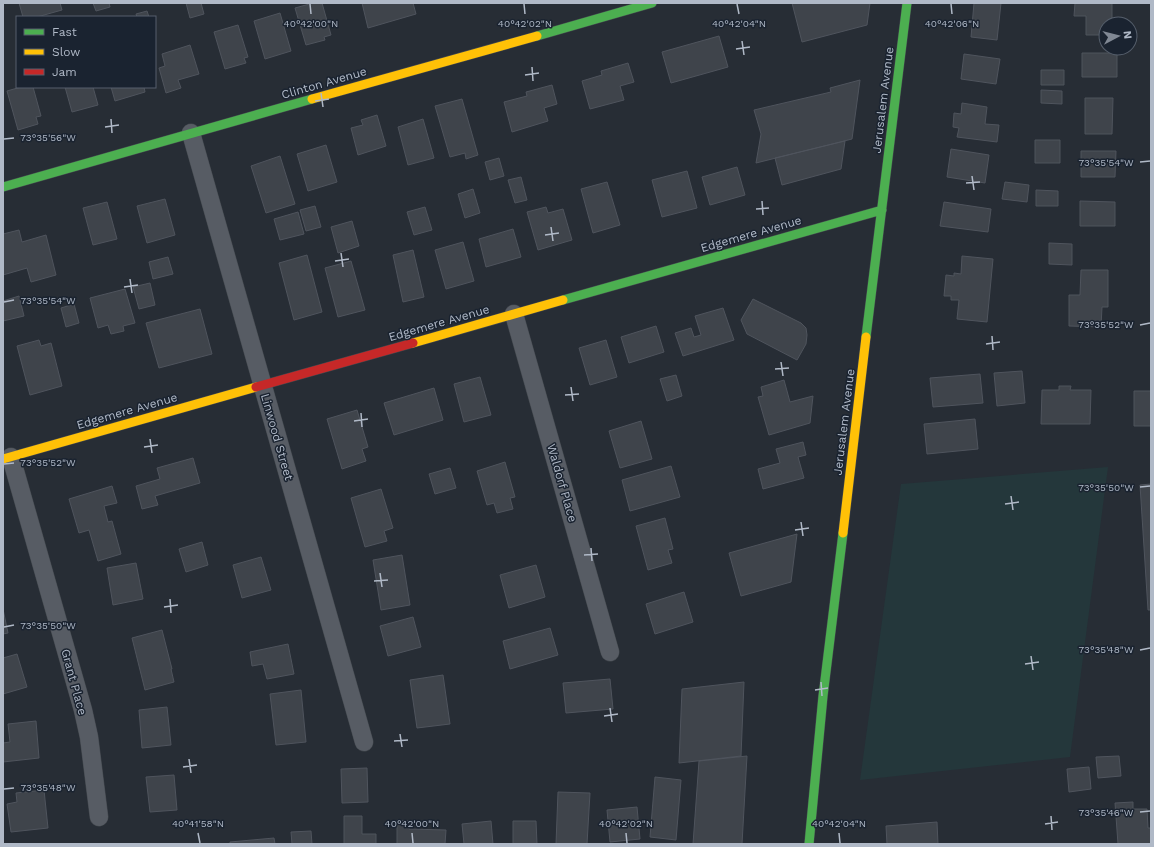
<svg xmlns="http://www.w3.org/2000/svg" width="1154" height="847" font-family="'Work Sans',sans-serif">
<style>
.green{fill:#24373b}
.building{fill:#3f444b;stroke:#4f545d}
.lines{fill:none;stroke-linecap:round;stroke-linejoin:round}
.street-casing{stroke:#43484e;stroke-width:19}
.fast-casing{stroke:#43484e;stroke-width:10}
.slow-casing{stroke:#43484e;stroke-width:10}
.jam-casing{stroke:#43484e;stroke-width:10}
.street{stroke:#575c64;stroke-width:18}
.fast{stroke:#4caf50;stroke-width:9}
.slow{stroke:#ffc107;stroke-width:9}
.jam{stroke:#c62828;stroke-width:9}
.ticks{fill:none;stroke:#b0b9c7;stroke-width:1.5}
.labels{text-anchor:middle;stroke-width:3;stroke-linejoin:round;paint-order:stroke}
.street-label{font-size:12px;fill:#b0b9c7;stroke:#1a2330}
.ticks-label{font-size:10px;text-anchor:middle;fill:#b0b9c7;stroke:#1a2330;stroke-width:3;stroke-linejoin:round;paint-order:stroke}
</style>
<rect width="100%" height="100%" fill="#272d35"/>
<!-- green -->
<path class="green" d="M1108,467L1070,757L860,780L901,484Z"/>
<!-- building -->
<path class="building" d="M19,3H60L62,10L37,17H23Z
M93,3H109L110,7L96,11Z
M186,3H201L204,14L190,18Z
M313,3H322L331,35L324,37L325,40L306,45L295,8Z
M362,3H413L416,14L368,28Z
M792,3H870L867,25L802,42Z
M974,3H1001L997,40L971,37Z
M1075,3H1112V24H1106V35H1086V16H1074Z
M147,11L149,17H137L136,14Z
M280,13L291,51L265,59L254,21Z
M238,25L248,57L244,58L246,63L225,69L214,32Z
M719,36L728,67L671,83L662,52Z
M190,45L199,74L178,80L181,88L166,93L159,68L165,66L162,54Z
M1082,53H1117V77H1082Z
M964,54L1000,59L996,84L961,79Z
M628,63L634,82L620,86L624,100L590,109L582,81L602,75L601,71Z
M1041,70H1064V85H1041Z
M860,80L852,139L756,163L761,134L754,110L831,92L830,88Z
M552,85L557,104L544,108L548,121L512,132L504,102L527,96L526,92Z
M21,87H33L41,116L36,117L38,124L18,130L7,91Z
M65,87H93L98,105L72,112Z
M111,87H144L145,92L115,101Z
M1041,90L1062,91V104L1041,103Z
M1085,98H1113L1112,134H1085Z
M462,99L478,155L466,159L465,153L450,157L435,106Z
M962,103L987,107L985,124L999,125L997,142L957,137L959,128L953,127L954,113L961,114Z
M377,115L386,146L358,155L351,128L363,125L361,120Z
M423,119L434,158L408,165L398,127Z
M1035,140H1060V163H1035Z
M845,141L841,169L782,185L775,158Z
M326,145L337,182L308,191L297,154Z
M951,149L989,155L985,183L947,177Z
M1081,151H1116L1115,177H1081Z
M280,156L295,204L266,213L251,166Z
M499,158L504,176L490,180L485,162Z
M737,167L745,195L710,205L702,177Z
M687,171L697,208L662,217L652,180Z
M521,177L527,200L515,203L508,180Z
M607,182L620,225L593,233L581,189Z
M1005,182L1029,185L1027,202L1002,199Z
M473,189L480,213L465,218L458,194Z
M1036,190L1058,191V206H1036Z
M165,199L175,235L147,243L137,206Z
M1080,201L1115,202V226H1080Z
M107,202L117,239L93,245L83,208Z
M944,202L991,209L988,232L940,226Z
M315,206L321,227L306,231L300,210Z
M425,207L432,230L414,235L407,212Z
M546,207L548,213L563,209L572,240L538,250L527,212Z
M298,212L304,234L280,240L274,219Z
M352,221L359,246L338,253L331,227Z
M513,229L521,257L486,267L479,239Z
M19,230L22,242L46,235L56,275L31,282L27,268L3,275V234Z
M463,242L474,281L446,289L435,250Z
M1049,243L1072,244V265L1049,264Z
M413,250L424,297L403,302L393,255Z
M307,255L322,312L294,320L279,263Z
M962,256L993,259L987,322L957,319L959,300H951V296H944L946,275L954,276V273L961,274Z
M168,257L173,274L153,279L149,262Z
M351,261L365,310L338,317L325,268Z
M1081,270H1108V307H1102L1101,327L1069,326V295H1080Z
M150,283L155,305L139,309L133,287Z
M125,289L135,323L123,326L124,331L111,334L108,325L98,328L90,298Z
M19,296L24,316L3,321V301Z
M753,299L801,323L806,328L807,335L806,344L797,360L747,334L741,320Z
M74,304L79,323L66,327L61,308Z
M723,308L734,340L683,356L675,333L691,328L694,337L701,335L695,316Z
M200,309L212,354L159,368L146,323Z
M656,326L664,352L629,363L621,337Z
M39,340L41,346L51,343L62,386L30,395L17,346Z
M606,340L617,377L590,385L579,348Z
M1022,371L1025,403L997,406L994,373Z
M980,374L983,403L933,407L930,378Z
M676,375L682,396L667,401L660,379Z
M480,377L491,415L464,422L454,384Z
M784,380L790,402L813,396L810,423L769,435L758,397L763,396L761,387Z
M1059,386H1071L1070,390H1091L1090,424H1041L1042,390H1059Z
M434,388L443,420L394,435L384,403Z
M1134,391H1151V426H1134Z
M357,410L368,447L362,449L366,461L342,469L327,419Z
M975,419L978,449L927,454L924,424Z
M641,421L652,459L620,468L609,431Z
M803,442L806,455L798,457L804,478L763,489L758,469L780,463L776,449Z
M193,458L200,483L155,496L158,505L142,509L136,486L160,479L157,468Z
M505,462L515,497L510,498L513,509L497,513L494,503L487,505L477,471Z
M671,466L680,497L630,511L622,480Z
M450,468L456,488L435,494L429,474Z
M1151,484V610H1148L1140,485Z
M112,486L117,503L104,506L108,522L112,521L121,554L98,561L89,530L79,533L69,499Z
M381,489L393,528L384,531L387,541L365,547L351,498Z
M665,518L673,549L668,550L672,563L648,570L636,526Z
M797,534L791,582L741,596L729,553Z
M202,542L208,565L186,572L179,549Z
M402,555L410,605L381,610L373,560Z
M261,557L271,590L242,598L233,565Z
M136,563L143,599L113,605L107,568Z
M536,565L545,597L509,608L500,575Z
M684,592L693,622L655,634L646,604Z
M3,609L8,633L3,634Z
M413,617L421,647L388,656L380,626Z
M550,628L558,655L510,669L503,641Z
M162,630L172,669H171L174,682L145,690L132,638Z
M288,644L294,674L267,679L263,664L252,666L250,652Z
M17,654L27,687L3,694V658Z
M443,675L450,724L417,728L410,680Z
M610,679L613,709L566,713L563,683Z
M744,682L741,756L679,763L682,689Z
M301,690L306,742L276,745L270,694Z
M167,707L171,745L142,748L139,710Z
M36,721L39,758L3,762V743L10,742L8,724Z
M747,756L742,844H693L699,761Z
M1119,756L1121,776L1098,778L1096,757Z
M1089,767L1091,789L1069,792L1067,769Z
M367,768L368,802L342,803L341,769Z
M174,775L177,810L150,812L146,777Z
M655,777L681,780L676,840L650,837Z
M44,790L48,828L11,832L7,804L17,802L16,793Z
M558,792L590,793L587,844H556Z
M1133,802V809H1147L1148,828H1151V844H1118L1115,803Z
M637,807L640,839L610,842L607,810Z
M344,816H362V834H376V844H344Z
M397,820L409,821V829L446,830L445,844H397Z
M491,821L493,844H464L462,824Z
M513,821H536L537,844H513Z
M937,822L938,844H887L886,826Z
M311,831L312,844H292L291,832Z
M274,838L275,844H230V842Z"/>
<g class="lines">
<defs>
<path id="street" d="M191,133L364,742
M514,314L610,652
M11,457L83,710L89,737L99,817"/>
<path id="fast" d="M537,36L652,3
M3,187L312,99
M563,300L882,210
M866,337L907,3
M809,844L823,696L843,533"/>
<path id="slow" d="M312,99L537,36
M413,343L563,300
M3,459L256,387
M843,533L866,337"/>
<path id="jam" d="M256,387L413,343"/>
</defs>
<!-- street casing -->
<use href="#street" class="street-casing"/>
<!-- fast casing -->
<use href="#fast" class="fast-casing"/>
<!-- slow casing -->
<use href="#slow" class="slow-casing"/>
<!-- jam casing -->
<use href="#jam" class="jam-casing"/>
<!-- street -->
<use href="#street" class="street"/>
<!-- fast -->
<use href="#fast" class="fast"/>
<!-- slow -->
<use href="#slow" class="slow"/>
<!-- jam -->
<use href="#jam" class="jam"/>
</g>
<!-- ticks -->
<path class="ticks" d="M310,4L311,14M524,4L525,14M737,4L739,14M951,4L952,14M742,41L744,55M736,49L750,47M532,67L533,81M525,75L539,73M321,93L323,107M315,101L329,99M111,119L112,133M105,127L119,125M4,139L14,138M1140,162L1150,161M972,176L974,190M966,183L980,182M762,201L763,215M756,209L769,208M551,227L553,241M545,235L559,233M341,253L343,267M335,261L349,259M130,279L132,293M124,287L138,285M4,302L14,300M1140,325L1150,323M992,336L993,350M986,344L1000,342M781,362L783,376M775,369L789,368M571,387L573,401M565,395L579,394M361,413L362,427M354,421L368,419M150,439L152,453M144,447L158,445M4,464L14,463M1140,487L1150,486M1011,496L1013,510M1005,504L1019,502M801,522L803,536M795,530L809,528M591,548L592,561M584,555L598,554M380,573L382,587M374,581L388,580M170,599L171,613M164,607L178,605M4,627L14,625M1140,650L1150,648M1031,656L1033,670M1025,664L1039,662M821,682L822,696M815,690L828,688M610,708L612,722M604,716L618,714M400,734L402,747M394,741L408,740M189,759L191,773M183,767L197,765M4,789L14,788M1140,812L1150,811M1051,816L1052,830M1045,824L1058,822M198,833L200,843M412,833L413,843M626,833L627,843M839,833L840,843"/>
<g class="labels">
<!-- street labels -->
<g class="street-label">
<text transform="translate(324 83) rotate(-16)" y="4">Clinton Avenue</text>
<text transform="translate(883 100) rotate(-83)" y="4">Jerusalem Avenue</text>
<text transform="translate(751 234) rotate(-16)" y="4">Edgemere Avenue</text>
<text transform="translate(439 323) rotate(-16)" y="4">Edgemere Avenue</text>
<text transform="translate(127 411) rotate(-16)" y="4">Edgemere Avenue</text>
<text transform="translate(844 422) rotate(-83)" y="4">Jerusalem Avenue</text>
<text transform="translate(277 437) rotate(74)" y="4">Linwood Street</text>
<text transform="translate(562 483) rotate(74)" y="4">Waldorf Place</text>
<text transform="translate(74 682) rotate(75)" y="4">Grant Place</text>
</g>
</g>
<g class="ticks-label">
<text x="311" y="27">40°42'00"N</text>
<text x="525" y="27">40°42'02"N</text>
<text x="739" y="27">40°42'04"N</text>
<text x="952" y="27">40°42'06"N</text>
<text x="48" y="141">73°35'56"W</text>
<text x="1106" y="166">73°35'54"W</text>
<text x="48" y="304">73°35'54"W</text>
<text x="1106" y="328">73°35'52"W</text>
<text x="48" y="466">73°35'52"W</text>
<text x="1106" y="491">73°35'50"W</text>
<text x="48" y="629">73°35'50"W</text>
<text x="1106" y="653">73°35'48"W</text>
<text x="48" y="791">73°35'48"W</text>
<text x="1106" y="816">73°35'46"W</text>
<text x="198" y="827">40°41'58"N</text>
<text x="412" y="827">40°42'00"N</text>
<text x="626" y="827">40°42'02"N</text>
<text x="839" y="827">40°42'04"N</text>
</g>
<!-- border -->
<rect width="1154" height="847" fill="none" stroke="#b0b9c7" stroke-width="8"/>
<!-- legend -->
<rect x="16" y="16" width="140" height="72" fill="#1a2330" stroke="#565f6c"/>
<rect x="24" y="29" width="20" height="6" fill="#4caf50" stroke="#565f6c"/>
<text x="52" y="36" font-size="12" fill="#b0b9c7">Fast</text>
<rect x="24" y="49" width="20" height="6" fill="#ffc107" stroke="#565f6c"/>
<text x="52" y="56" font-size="12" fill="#b0b9c7">Slow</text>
<rect x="24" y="69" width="20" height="6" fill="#c62828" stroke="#565f6c"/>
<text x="52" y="76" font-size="12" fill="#b0b9c7">Jam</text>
<!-- north arrow -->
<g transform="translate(1118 36) rotate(83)"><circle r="19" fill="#1a2330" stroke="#565f6c"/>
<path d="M0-3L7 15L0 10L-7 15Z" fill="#808894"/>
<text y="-6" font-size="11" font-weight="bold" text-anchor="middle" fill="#b0b9c7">N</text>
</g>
</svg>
